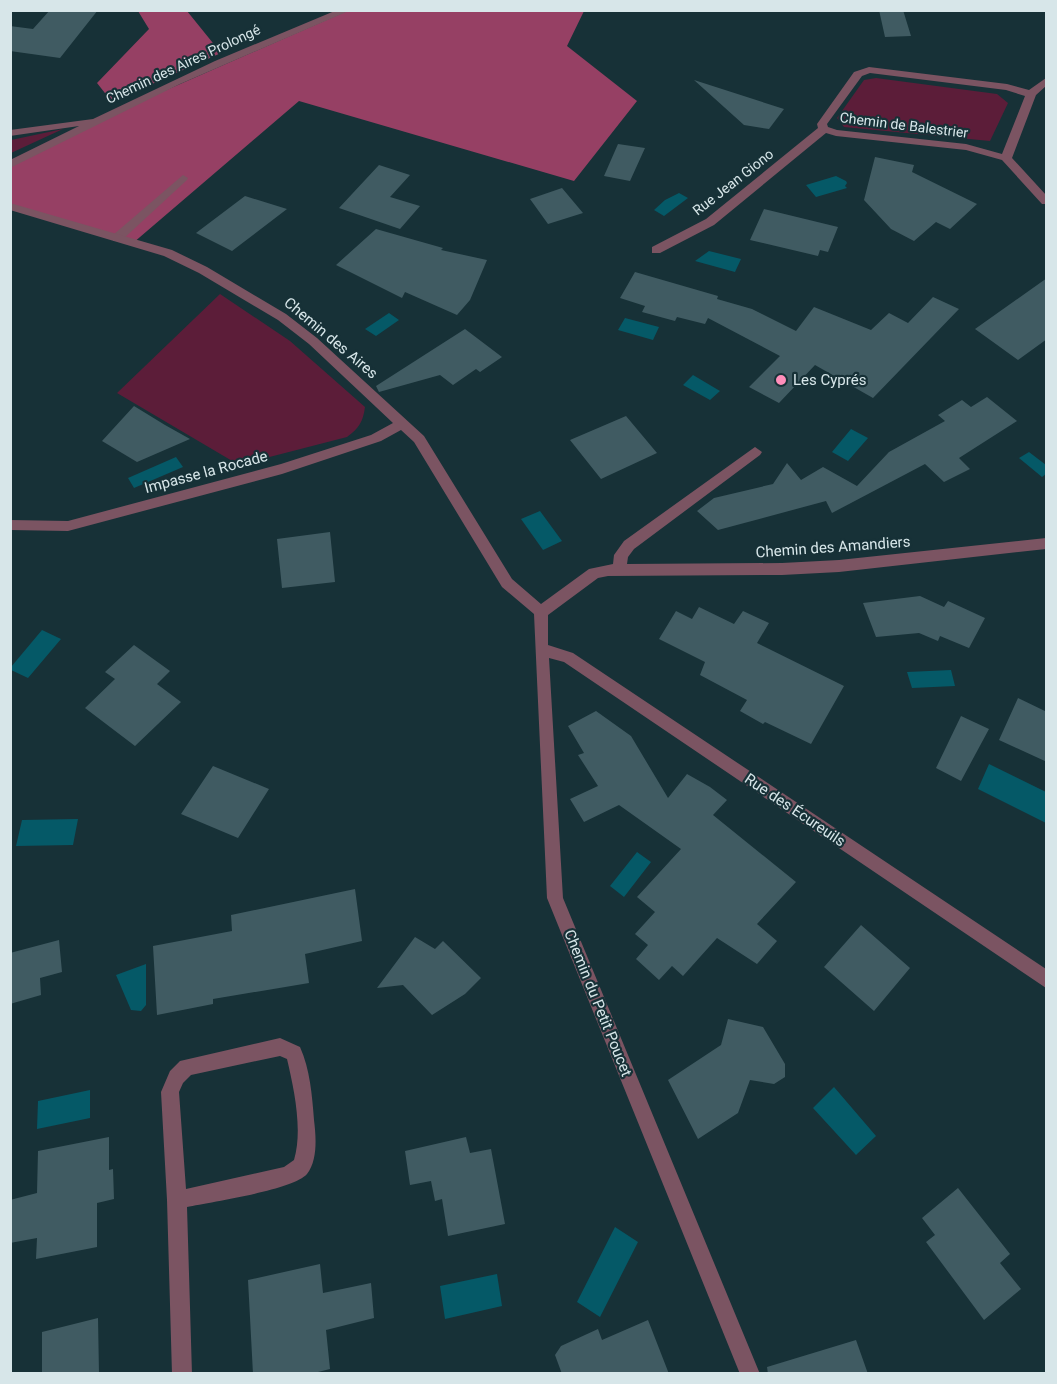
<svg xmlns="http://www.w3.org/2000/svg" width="1057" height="1384" font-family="Roboto,sans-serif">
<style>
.green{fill:#5c1d39}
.forest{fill:#964064}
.water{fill:#055967}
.building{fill:#405b62}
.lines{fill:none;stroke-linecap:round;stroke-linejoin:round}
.lane{fill:#7b5462;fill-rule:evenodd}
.street{fill:#7b5462;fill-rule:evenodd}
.poi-dot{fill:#ff8eba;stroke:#173137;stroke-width:2}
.labels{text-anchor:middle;stroke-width:4.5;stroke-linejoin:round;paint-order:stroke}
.far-street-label{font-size:14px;fill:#d7e6e9;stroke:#173137}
.street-label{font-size:15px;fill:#d7e6e9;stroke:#173137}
.poi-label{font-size:15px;fill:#d7e6e9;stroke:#173137;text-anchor:start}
</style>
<rect width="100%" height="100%" fill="#173137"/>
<!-- green -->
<path class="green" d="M876,78L997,94L1008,103L990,141L844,127L837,118L864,80Z
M63,129L11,153V140Z
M220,294L290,341L365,407C363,422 359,428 347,437L239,465L117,393Z"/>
<!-- forest -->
<path class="forest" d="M138,11H187L221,53L112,102L97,83L149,29Z
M347,11H584L567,46L637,101L574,181L299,101L133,243L11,205V165L98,120Z"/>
<!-- water -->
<path class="water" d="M836,176L846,181L847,183L845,186L847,188L816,197L806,185Z
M679,193L688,198L664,216L654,210L665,200Z
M709,251L741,259L735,272L695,261Z
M389,313L399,320L376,336L365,329Z
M625,318L659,327L653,340L618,330Z
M693,375L720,391L710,400L683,385Z
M851,429L868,438L848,461L832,452Z
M1029,452L1046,465V474L1042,477L1019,458Z
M176,457L183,467L134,488L128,478Z
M540,511L562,541L543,550L521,519Z
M42,630L61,639L28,678L11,670V667Z
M951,670L955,686L912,688L907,672Z
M989,764L1046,792V823L978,789Z
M78,819L73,845L16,846L22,820Z
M637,852L651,862L624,897L610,886Z
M146,964V1005L141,1011L131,1010L116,975Z
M834,1087L876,1136L856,1155L813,1108Z
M90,1090V1118L37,1129L38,1101Z
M615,1227L638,1242L600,1317L577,1302Z
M497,1274L502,1306L445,1319L440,1286Z"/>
<!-- building -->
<path class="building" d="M50,10H98L60,58L10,51V26L33,29Z
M879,10H903L911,36L885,37Z
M694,80L784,109L769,129L744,125Z
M618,144L645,148L630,181L604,176Z
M875,157L914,165L912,172L977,204L950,229L936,222L914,241L891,229L864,200Z
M379,165L410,175L390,197L420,206L400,229L339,208Z
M562,188L583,213L548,224L530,199Z
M245,196L287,209L232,251L196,233Z
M764,209L838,227L828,252L820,250L818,256L750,240Z
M376,229L443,248L441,250L487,260L470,300L457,315L405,292L402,298L336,265Z
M635,272L718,296L717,299L752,309L796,331L814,307L871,330L889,313L908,323L933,297L959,309L873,398L815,365L779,403L749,387L780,356L708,318L705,324L677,317L675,321L642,312L645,306L620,298Z
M1047,278V339L1018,360L975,329Z
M465,329L502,357L480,372L476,369L453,385L440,375L379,392L376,386Z
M987,397L1017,421L959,458L970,469L944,482L925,464L832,513L826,501L718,530L697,511L714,498L773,484L787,463L801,480L823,467L857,486L889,452L945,421L938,415L962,400L971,407Z
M134,406L165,425L190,439L137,462L102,441Z
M626,416L657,453L601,479L570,440Z
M330,532L335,582L282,588L277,539Z
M920,596L944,607L948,601L985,618L969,648L940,636L938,641L919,633L876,637L863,603Z
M699,607L734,624L743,611L769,623L757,643L844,686L811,744L765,722L763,724L740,711L747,700L700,675L705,662L659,639L676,611L692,619Z
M134,645L170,671L157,684L181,702L135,746L85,708L115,679L105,672Z
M1018,698L1047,712V762L999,740Z
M596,711L631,736L668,798L687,774L710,787L727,800L713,815L796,882L757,924L777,941L757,964L717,938L683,976L672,966L659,980L636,959L648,945L635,934L655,912L637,897L681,849L619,805L584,822L570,799L598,786L578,755L584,753L568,726Z
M961,716L989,729L961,781L936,768Z
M213,766L269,789L238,838L181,814Z
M355,889L362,941L305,954L309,983L213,999V1004L157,1015L153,946L232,931L231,915Z
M861,925L910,968L874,1011L824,967Z
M415,937L435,949L443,941L481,978L465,994L432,1015L403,985L377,988Z
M59,940L62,972L40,978L41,995L10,1004V953Z
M728,1019L763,1027L785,1064V1077L774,1084L750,1080L738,1113L698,1139L668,1080L721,1045Z
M109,1137V1170L113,1169L114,1199L97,1203V1247L36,1259L37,1238L10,1243V1200L37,1193L38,1151Z
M466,1137L470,1153L491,1149L505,1224L448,1236L442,1199L435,1201L431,1181L410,1185L405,1151Z
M958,1188L1010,1254L1000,1263L1021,1289L984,1320L926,1242L935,1235L922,1218Z
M320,1264L323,1293L371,1283L374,1318L326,1330L330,1369L310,1374H253L248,1280Z
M98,1318L99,1374H42V1332Z
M648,1320L669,1374H562L555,1355L561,1346L598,1329L602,1340Z
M856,1340L868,1374H768L767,1367Z"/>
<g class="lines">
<!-- lane -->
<path class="lane" d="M183,175L188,178L187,180L121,241H113V235Z"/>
<!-- street -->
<path class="street" d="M337,10H351L180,84L10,168V160L79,126L10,136V130L93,119L215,61Z
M869,67L1007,84L1029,90L1046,78V86L1036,95L1012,158L1046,195V204H1042L1002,160L966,150L836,136L826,133L714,225L660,253H652V247L706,219L818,128L817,124L854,72ZM870,73L1006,90L1025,96L1002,154L966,144L837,130L828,127L827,124L862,76Z
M10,203L172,250L207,267L286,314L317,338L424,436L512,579L541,604L589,569L613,564L614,555L624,541L755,447L762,452L760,455L634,549L628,557L627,564L782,563L839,560L1046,538V549L839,572L782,575L608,576L598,578L548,615V645L573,653L1046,969V988L564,662L549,658L563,898L760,1374H740L547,898L534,614L502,587L414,442L401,430L381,441L282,474L68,531L10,530V520L68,521L281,464L371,435L393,423L309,344L278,320L199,273L164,256L10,210Z
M280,1038L300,1047C310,1069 312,1095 314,1120C316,1136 318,1160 307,1174C293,1190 211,1202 187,1207L192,1374H172L167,1200L161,1092L170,1071L180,1061ZM280,1056L287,1059C294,1089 303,1130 294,1160L284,1167L186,1189L179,1092L183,1083L191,1075Z"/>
</g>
<!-- markers -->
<circle class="poi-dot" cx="781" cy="380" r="6"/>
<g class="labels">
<!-- far-street labels -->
<g class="far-street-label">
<text transform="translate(183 64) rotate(-25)" y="5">Chemin des Aires Prolongé</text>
<text transform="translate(904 125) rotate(7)" y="5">Chemin de Balestrier</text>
<text transform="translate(733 182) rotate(-38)" y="5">Rue Jean Giono</text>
</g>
<!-- street labels -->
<g class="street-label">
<text transform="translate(331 338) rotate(40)" y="5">Chemin des Aires</text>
<text transform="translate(206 472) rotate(-15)" y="5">Impasse la Rocade</text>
<text transform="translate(833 547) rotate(-4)" y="5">Chemin des Amandiers</text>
<text transform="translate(795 810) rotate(34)" y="5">Rue des Écureuils</text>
<text transform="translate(598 1003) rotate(68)" y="5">Chemin du Petit Poucet</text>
</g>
<!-- poi labels -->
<g class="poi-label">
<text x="793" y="385">Les Cyprés</text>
</g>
</g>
<!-- border -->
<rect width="1057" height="1384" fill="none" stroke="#d7e6e9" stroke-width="24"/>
</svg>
